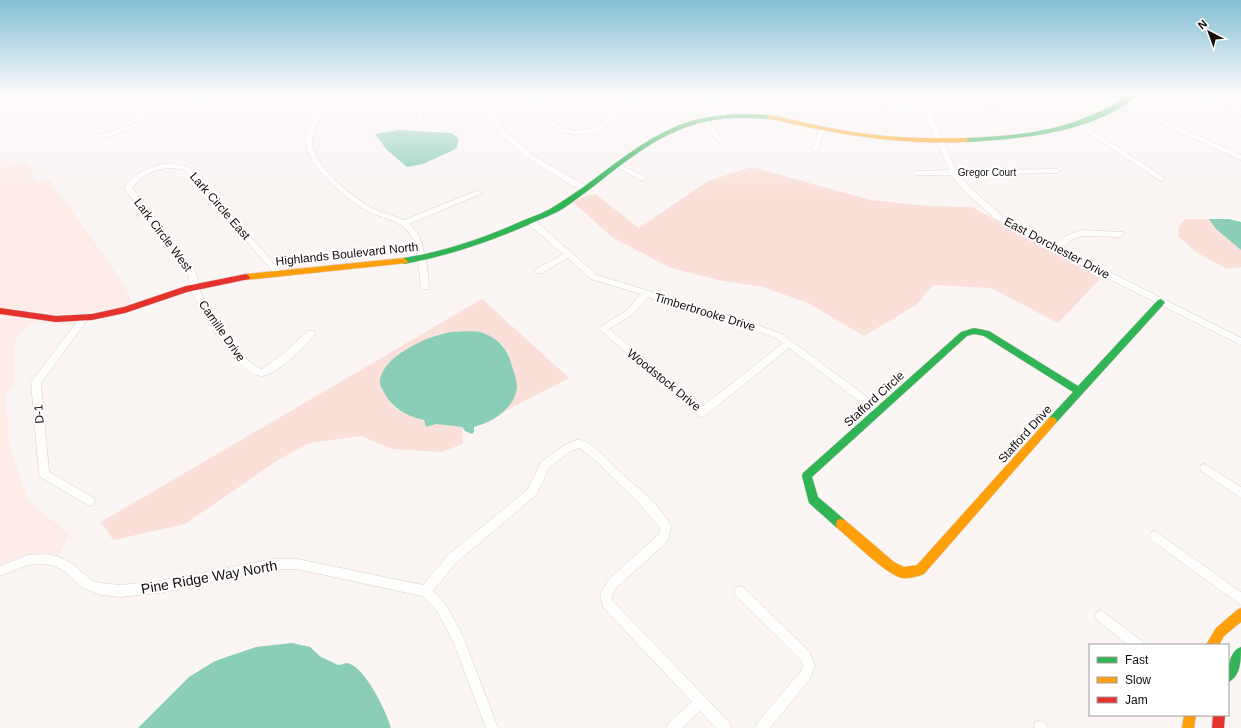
<svg xmlns="http://www.w3.org/2000/svg" width="1241" height="728" font-family="Helvetica,sans-serif">
<style>
.built{fill:#fdece7}
.green{fill:#fae0d8}
.water{fill:#8bceb7}
.lines{fill:none;stroke-linecap:round;stroke-linejoin:round}
.street-casing{stroke:#d9d2d1;stroke-width:1}
.fast-casing{stroke:#d9d2d1;stroke-width:1}
.slow-casing{stroke:#d9d2d1;stroke-width:1}
.jam-casing{stroke:#d9d2d1;stroke-width:1}
.street{fill:#fefefd;fill-rule:evenodd}
.fast{fill:#30b455;fill-rule:evenodd}
.slow{fill:#ff9f0a;fill-rule:evenodd}
.jam{fill:#e5322d;fill-rule:evenodd}
.labels{text-anchor:middle;stroke-width:4;stroke-linejoin:round;paint-order:stroke}
.far-street-label{font-size:10px;fill:#130b09;stroke:#fff}
.street-label{font-size:12px;fill:#130b09;stroke:#fff}
.near-street-label{font-size:14px;fill:#130b09;stroke:#fff}
</style>
<rect width="100%" height="100%" fill="#fbf5f4"/>
<!-- built -->
<path class="built" d="M25,161L38,183L50,179L59,194L106,258L124,286L130,297L131,304L119,308L87,313L53,315L0,308V169Z
M0,315L48,322L78,321L74,325L39,322L27,326L15,339L14,382L5,397L8,420V441L28,501L69,534L59,555L42,552L0,565Z"/>
<!-- green -->
<path class="green" d="M752,167L870,200L929,206L972,207L1101,278L1058,323L991,288L933,285L916,305L864,336L808,303L763,287L723,281L671,268L613,238L572,201L595,194L639,228L710,180Z
M1185,219H1209L1216,229L1241,250V267L1227,269L1196,252L1178,236L1179,226Z
M482,299L569,378L500,414L506,410L516,381L509,357L477,332H452L440,334L408,349L391,362L380,382C385,391 388,402 396,409C406,417 421,416 430,425L436,424L462,427L463,444L441,452L393,449L361,436L309,443L278,460L185,524L113,540L101,522Z"/>
<!-- water -->
<path class="water" d="M398,130L451,133L459,139L456,149L423,164L407,167L387,150L375,134Z
M1209,219H1229L1241,222V250L1216,229Z
M452,332C462,332 474,330 483,333C499,339 508,350 512,366C514,373 517,380 517,387C515,409 492,422 474,427V432L472,434L465,431L462,427L436,424L426,427L424,420C410,417 397,411 388,399C387,397 380,386 380,384C379,357 429,335 452,332Z
M292,643L310,647L321,657L338,665C341,665 345,663 347,663C365,666 387,713 391,728H138L189,677L215,661L256,647Z"/>
<g class="lines">
<defs>
<path id="street" d="M57,95H65L60,98Z
M122,95H129L147,119L212,95H222L110,136L92,138V136L107,133L142,121Z
M334,95H342C337,100 329,103 325,109C320,115 312,135 312,143C314,166 353,198 372,208C382,213 393,215 404,220L476,191H479L483,193L409,224C413,227 416,231 419,236C423,245 431,281 428,289H422L421,287C419,272 418,246 410,234C400,219 379,218 365,210C346,198 307,167 306,143C305,136 309,128 312,123C317,110 323,103 334,95Z
M407,95H413L424,117L423,118H419Z
M474,95H480C507,143 540,161 587,186V190C579,191 568,183 562,179C521,156 497,136 474,95Z
M524,95H530L543,115L564,129L575,131L591,129L623,109L626,104L615,95H622L632,104L628,111L595,132L575,135L560,131L539,117Z
M708,95H715C722,101 728,108 726,117H722L718,105Z
M917,95H923L930,110H934L988,107L1019,100V102C991,112 961,115 931,114L956,170L1057,169L1060,171L1057,173L959,175L971,188L1000,214L1055,245L1067,235L1082,230L1123,232L1124,234L1120,237L1082,236L1073,239L1062,248L1241,338V345L1053,251L994,218L965,192L951,175H915L913,173L917,171L949,170L925,114L900,112L883,107L886,105L923,110Z
M1196,95H1205L1241,111V115Z
M1121,103H1125L1241,155V160L1121,105Z
M703,117L705,118L723,141V143H719L701,120L700,119Z
M1077,121L1079,122L1165,178L1163,180H1159L1075,124V122Z
M822,127L825,129L818,150L817,151H813L812,150L819,129Z
M171,163L189,167L282,272L278,275L275,274L185,170C164,165 145,171 132,188L196,273C198,279 197,285 200,291C208,310 242,364 262,369L284,353L308,331H314L315,333C309,344 274,377 261,376C238,375 200,311 191,290C189,286 189,281 189,275L124,188C136,172 151,165 171,163Z
M617,163L644,176L646,178L644,180H640L615,166L614,165Z
M527,219H533L597,275L749,322L782,334L882,408L884,411L882,414L879,415L876,414L789,348L705,416L702,417L699,416L599,329L600,327L626,311L641,294L591,279L568,258L542,273H536L535,271L536,269L563,254L527,223ZM648,297L743,326L776,338L783,343L702,407L609,329L632,315Z
M85,314L89,317L88,319L41,383L49,472L94,498L95,501L94,504L90,506L40,477L39,474L31,382L82,315Z
M579,439C596,445 606,459 619,471C637,488 661,504 671,527L668,541L617,587L612,595V600L730,723L731,728H716L700,711L682,728H667L668,723L692,702L603,607L600,594L609,579L659,534L660,528L638,502L594,459L579,448L569,452L549,468L536,495L456,563L433,591L445,603L462,634L498,728H486L453,641L437,611L422,596L297,569H273L159,593L121,597L101,595L83,588L65,572L55,566L43,564L28,565L0,576V566L28,555L43,554L57,556L73,564L91,580L101,583L121,585L159,581L273,559H297L423,585L448,555L528,489L541,462L563,446Z
M1205,464L1241,487V498L1201,471L1200,468L1201,465Z
M1155,531L1241,592V605L1151,540L1150,536L1151,532Z
M740,586L744,588L809,651L815,666L810,679L770,728H756L757,723L801,671L803,666L800,659L736,596L734,592L736,588Z
M1101,610L1142,641L1144,645H1128L1097,620L1095,616L1097,612Z
M1040,721L1046,723L1047,728H1034L1035,722Z"/>
<path id="fast" d="M1130,95H1138C1093,133 1022,139 966,142L963,140L966,138C1030,135 1074,130 1130,95Z
M736,114L769,115L772,117L769,119C749,118 729,117 708,121C651,132 610,177 564,208C553,215 540,219 528,225C488,242 448,256 404,264L400,261L404,258C446,251 484,238 522,221C534,216 547,212 558,204C599,179 632,145 677,126C696,118 716,116 736,114Z
M1161,299L1165,302L1164,304L1055,424L1052,425L1049,424L1047,421L1049,418L1073,392L984,336L974,334L967,336L812,477L818,497L845,520L846,524L845,528L841,529L837,528L809,503L802,476L803,473L961,332L974,328L989,331L1078,386L1158,300Z
M1241,647C1241,659 1241,677 1228,682C1228,670 1228,652 1241,647Z"/>
<path id="slow" d="M769,115C799,121 829,129 859,133C895,138 930,139 966,138L969,140L966,142C897,145 834,134 767,118L766,117Z
M404,258L408,261L407,263L246,280L242,277L246,274Z
M1052,417L1055,418L1057,421L1055,424L924,574C919,576 909,579 903,578C888,577 850,538 837,528L836,524L837,520L841,519L845,520L894,562L904,567L917,565L1049,418Z
M1241,608V622L1224,636L1219,645H1206L1216,628L1237,610Z
M1184,715H1196L1194,728H1182Z"/>
<path id="jam" d="M246,274L250,277L249,279L187,292L125,313L92,320L56,322L0,314V308L56,316L92,314L124,307L186,286Z
M1213,715H1225L1224,728H1212Z"/>
</defs>
<!-- street casing -->
<use href="#street" class="street-casing"/>
<!-- fast casing -->
<use href="#fast" class="fast-casing"/>
<!-- slow casing -->
<use href="#slow" class="slow-casing"/>
<!-- jam casing -->
<use href="#jam" class="jam-casing"/>
<!-- street -->
<use href="#street" class="street"/>
<!-- fast -->
<use href="#fast" class="fast"/>
<!-- slow -->
<use href="#slow" class="slow"/>
<!-- jam -->
<use href="#jam" class="jam"/>
</g>
<!-- sky -->
<linearGradient id="sky" x2="0" y2="1"><stop stop-color="#83bed4"/><stop offset="0.48" stop-color="#fdfafa"/><stop offset="1" stop-color="#fdfafa" stop-opacity="0"/></linearGradient>
<rect width="1241" height="197" fill="url(#sky)"/>
<g class="labels">
<!-- far-street labels -->
<g class="far-street-label">
<text x="987" y="176">Gregor Court</text>
</g>
<!-- street labels -->
<g class="street-label">
<text transform="translate(220 206) rotate(49)" y="4">Lark Circle East</text>
<text transform="translate(163 235) rotate(53)" y="4">Lark Circle West</text>
<text transform="translate(1057 248) rotate(28)" y="4">East Dorchester Drive</text>
<text transform="translate(347 254) rotate(-6)" y="4">Highlands Boulevard North</text>
<text transform="translate(705 312) rotate(17)" y="4">Timberbrooke Drive</text>
<text transform="translate(222 331) rotate(55)" y="4">Camille Drive</text>
<text transform="translate(664 380) rotate(39)" y="4">Woodstock Drive</text>
<text transform="translate(874 399) rotate(-42)" y="4">Stafford Circle</text>
<text transform="translate(39 414) rotate(-95)" y="4">D-1</text>
<text transform="translate(1025 434) rotate(-48)" y="4">Stafford Drive</text>
</g>
<!-- near-street labels -->
<g class="near-street-label">
<text transform="translate(209 577) rotate(-10)" y="5">Pine Ridge Way North</text>
</g>
</g>
<!-- legend -->
<rect x="1089" y="644" width="140" height="72" fill="#ffffff" stroke="#a19d9d"/>
<rect x="1097" y="657" width="20" height="6" fill="#30b455" stroke="#a19d9d"/>
<text x="1125" y="664" font-size="12" fill="#130b09">Fast</text>
<rect x="1097" y="677" width="20" height="6" fill="#ff9f0a" stroke="#a19d9d"/>
<text x="1125" y="684" font-size="12" fill="#130b09">Slow</text>
<rect x="1097" y="697" width="20" height="6" fill="#e5322d" stroke="#a19d9d"/>
<text x="1125" y="704" font-size="12" fill="#130b09">Jam</text>
<!-- north arrow -->
<g transform="translate(1209 32) rotate(319)" stroke="#ffffff" stroke-width="3" paint-order="stroke">
<path d="M0-3L7 15L0 10L-7 15Z" fill="#130b09"/>
<text y="-6" font-size="11" font-weight="bold" text-anchor="middle" fill="#130b09">N</text>
</g>
</svg>
